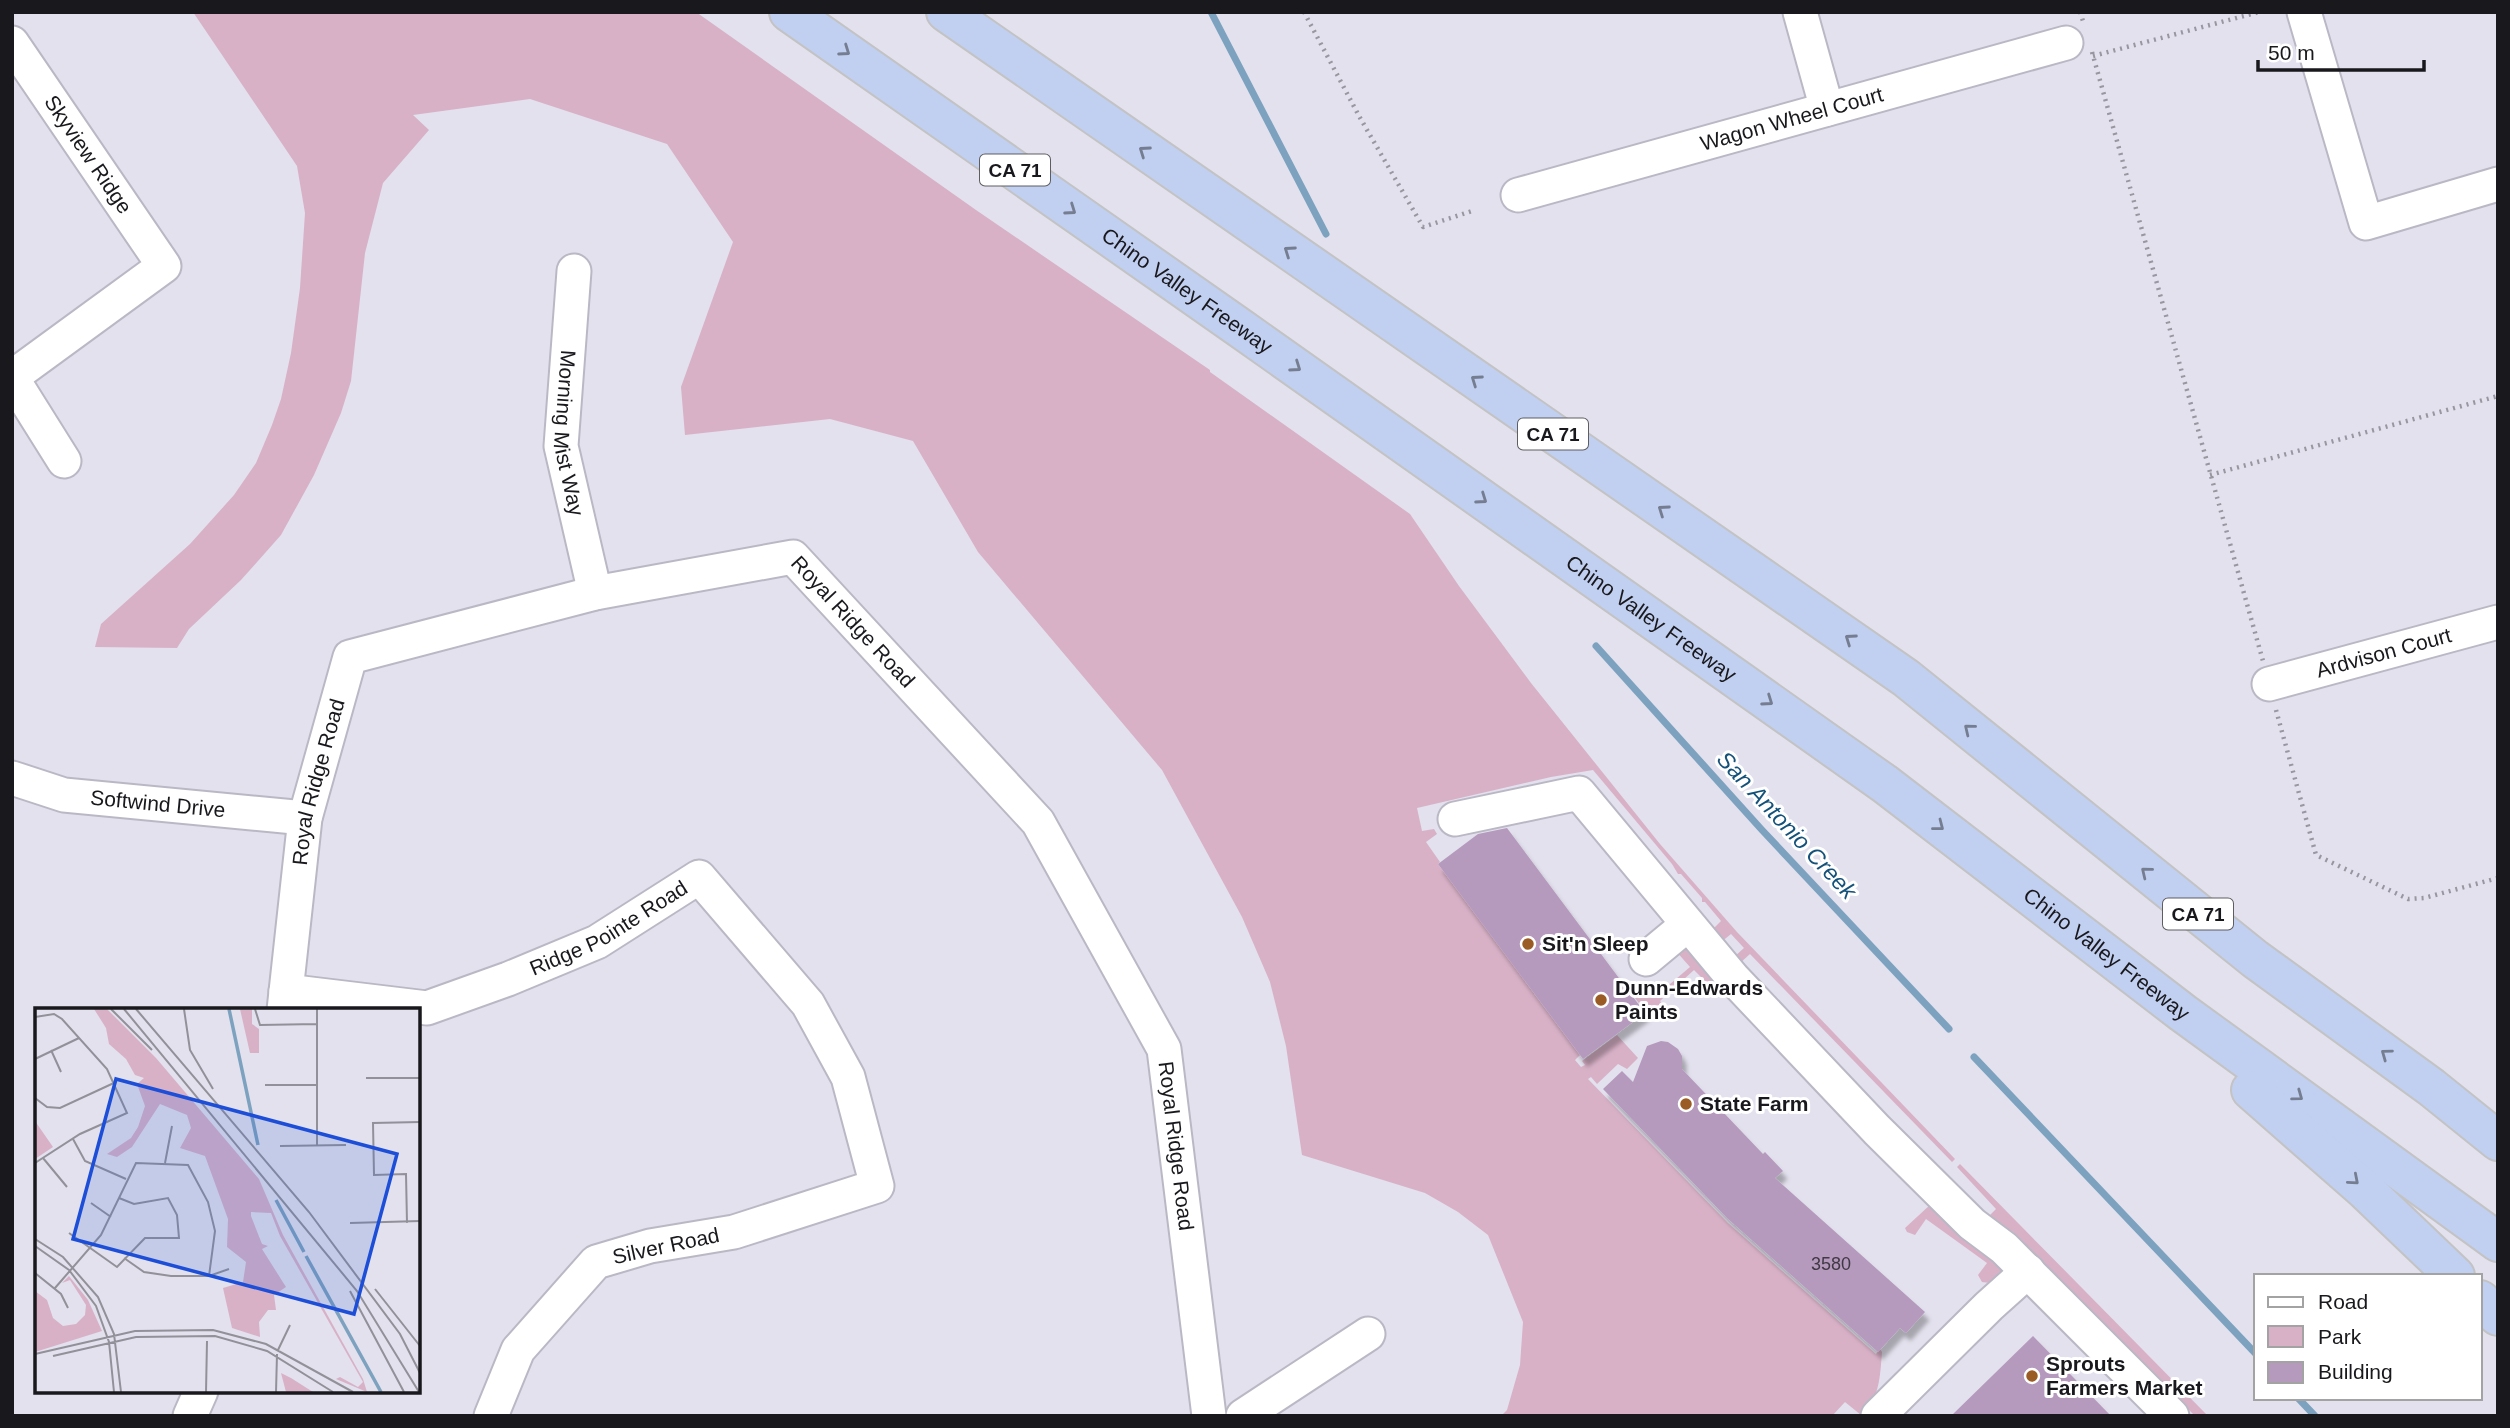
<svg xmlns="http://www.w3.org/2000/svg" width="2510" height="1428" font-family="Arial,sans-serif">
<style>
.green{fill:#d8b1c7}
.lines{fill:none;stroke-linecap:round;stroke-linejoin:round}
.stream{stroke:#7da2bf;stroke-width:7}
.building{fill:#b59abe;filter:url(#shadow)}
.minor-casing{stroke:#bab8c4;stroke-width:37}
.highway-casing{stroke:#c3c3c4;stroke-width:42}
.path{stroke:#9897a0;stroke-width:4.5;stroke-dasharray:2 5;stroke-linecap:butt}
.minor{stroke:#fff;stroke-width:33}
.highway{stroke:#c1cff1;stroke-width:38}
.oneway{stroke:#757d91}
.poi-dot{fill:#9b5b24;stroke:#fff;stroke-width:2.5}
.labels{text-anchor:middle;stroke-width:6;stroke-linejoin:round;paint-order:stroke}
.number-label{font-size:18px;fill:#403844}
.shield{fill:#fff;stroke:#5e5d60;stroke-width:2}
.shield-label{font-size:19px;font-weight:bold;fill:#19181c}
.street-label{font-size:21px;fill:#19181c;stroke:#fff}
.poi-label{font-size:21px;font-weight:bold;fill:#19181c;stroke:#fff;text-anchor:start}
.water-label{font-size:23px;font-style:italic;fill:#14527a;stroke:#fff}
.inset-river{fill:none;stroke:#7da2bf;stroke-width:3.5}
.inset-road{fill:none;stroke:#929199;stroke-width:2}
.view{fill:#1d4ed8;fill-opacity:0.15;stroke:#1d4ed8;stroke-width:3.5}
.inset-edge{fill:none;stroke:#19181c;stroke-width:3.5}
</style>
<defs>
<filter id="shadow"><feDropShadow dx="4.5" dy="8" stdDeviation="2" flood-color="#0004"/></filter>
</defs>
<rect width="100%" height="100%" fill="#e2e1ed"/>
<!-- green -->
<path class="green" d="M193,12H696L976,210L1210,370V372L1410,514L1459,586L1531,683L1660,844L1737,932L1955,1159L1952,1162L1750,954L1740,963L1734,957L1744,948L1731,934L1720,943L1709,933L1721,921L1705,902H1702V898L1681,874H1678L1672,864L1593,770L1551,777L1417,808L1422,831L1434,829L1437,834L1426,842L1440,862L1438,864L1580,1055L1575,1060L1581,1067L1585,1065L1582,1061L1617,1035L1638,1058L1627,1069L1618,1064L1597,1084L1591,1077L1588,1079L1728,1223L1876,1354L1880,1349L1882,1352C1880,1376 1880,1399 1861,1415L1845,1402L1832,1416H1501L1507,1410L1520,1365L1523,1322L1488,1235L1458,1212L1425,1193L1302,1155L1286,1046L1270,982L1242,917L1162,770L978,552L913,441L830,419L685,435L681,387L733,242L667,144L530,99L413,115L429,130L383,183L365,253L351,381L341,413L314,475L281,535L241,580L189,629L177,648L95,647L101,624L190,544L234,495L256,463L272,425L281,399L291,353L300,288L305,213L297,166Z
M1683,944L1712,975L1711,981L1707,983L1694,970L1660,1001L1666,1008L1646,1012L1632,994L1635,992L1633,988L1644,982L1656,996L1690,967L1675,950Z
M1960,1164L2208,1416H2195L2013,1232L1986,1219L1996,1209L1957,1167Z
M1931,1204L2004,1268L1990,1283L1982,1282L1978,1275L1987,1263L1926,1219L1915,1235L1907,1232L1905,1228Z"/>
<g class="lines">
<!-- stream -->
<path class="stream" d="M1211,12L1326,234
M1596,646L1762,830L1949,1029
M1974,1057L2256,1354
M2298,1398L2315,1416"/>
</g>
<!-- building -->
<path class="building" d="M1507,828L1645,1013L1583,1059L1438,864L1478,834Z
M1661,1041L1668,1042L1678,1049L1682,1056V1069L1763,1154L1765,1152L1783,1171L1775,1178L1925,1312L1906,1333L1900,1328L1878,1352L1727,1218L1603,1089L1622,1071L1633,1082L1647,1046Z
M2033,1336L2111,1416H1951Z"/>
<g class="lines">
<defs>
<g id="minor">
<path d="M1800,12L1827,109"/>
<path d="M2304,12L2366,223L2498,184"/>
<path id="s1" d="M12,43L164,266L12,377"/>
<path id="s2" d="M1518,195L2066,43"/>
<path id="s3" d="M574,271L561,446L595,593"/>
<path d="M12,378L64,461"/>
<path id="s4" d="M2269,684L2498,622"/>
<path id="s5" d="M12,778L64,795L305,818"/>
<path d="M1455,819L1579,793L1733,978L1877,1130L1972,1224L2004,1248L2172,1416"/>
<path d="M1646,959L1687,925"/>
<path id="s6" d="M286,991L427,1008L508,979L597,942L699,877L808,1004L848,1077L877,1186L734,1232L650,1246L596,1262L518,1350L491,1416"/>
<path id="s7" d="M284,1010L305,818L350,657L595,593L793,557L1038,822L1164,1049L1209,1416"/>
<path d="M190,1416L201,1391"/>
<path d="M1243,1416L1368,1334"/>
<path d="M1878,1416L1989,1306L2028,1271"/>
</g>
<g id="highway">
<path id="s8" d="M789,12L1240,328L1885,784L2183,1013L2498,1242"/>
<path d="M946,12L1906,678L2255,959L2431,1087L2498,1141"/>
<path d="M2251,1090L2365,1190L2455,1276"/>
<path d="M2480,1300L2498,1316"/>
</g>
</defs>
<!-- minor casing -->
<use href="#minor" class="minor-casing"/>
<!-- highway casing -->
<use href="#highway" class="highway-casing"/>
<!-- path -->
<path class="path" d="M1304,12L1359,116L1423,227L1472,211
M2080,12L2084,24
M2092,52L2263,661
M2093,56L2259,12
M2210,475L2498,396
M2276,710L2316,855L2408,899L2424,898L2498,878"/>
<!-- minor -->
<use href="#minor" class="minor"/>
<!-- highway -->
<use href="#highway" class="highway"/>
</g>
<!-- one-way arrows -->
<defs><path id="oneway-chevron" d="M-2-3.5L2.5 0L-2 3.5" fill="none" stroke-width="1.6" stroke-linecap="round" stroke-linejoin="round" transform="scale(1.75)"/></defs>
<g class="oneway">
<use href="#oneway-chevron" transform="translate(845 51) rotate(35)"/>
<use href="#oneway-chevron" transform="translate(1144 151) rotate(-145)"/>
<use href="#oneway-chevron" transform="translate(1071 210) rotate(35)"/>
<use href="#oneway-chevron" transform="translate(1289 251) rotate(-145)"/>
<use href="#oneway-chevron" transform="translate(1296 367) rotate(35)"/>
<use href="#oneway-chevron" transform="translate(1476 380) rotate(-145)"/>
<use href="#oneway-chevron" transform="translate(1482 499) rotate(35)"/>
<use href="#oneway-chevron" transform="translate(1663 510) rotate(-145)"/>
<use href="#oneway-chevron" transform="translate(1850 639) rotate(-145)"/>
<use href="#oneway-chevron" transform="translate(1768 701) rotate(35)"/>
<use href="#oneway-chevron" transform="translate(1969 729) rotate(-141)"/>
<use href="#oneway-chevron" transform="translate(1939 826) rotate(38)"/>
<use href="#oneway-chevron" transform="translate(2146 872) rotate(-141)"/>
<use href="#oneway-chevron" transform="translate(2386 1054) rotate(-144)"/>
<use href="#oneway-chevron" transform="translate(2298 1096) rotate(36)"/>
<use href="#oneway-chevron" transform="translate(2354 1180) rotate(41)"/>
</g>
<!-- markers -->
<g class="poi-dot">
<circle cx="1528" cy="944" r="7"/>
<circle cx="1601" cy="1000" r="7"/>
<circle cx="1686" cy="1104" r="7"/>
<circle cx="2032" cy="1376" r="7"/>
</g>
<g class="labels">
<!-- number labels -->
<g class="number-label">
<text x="1831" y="1270">3580</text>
</g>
<!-- shield labels -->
<g class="shield">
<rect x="980" y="154.5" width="70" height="31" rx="5"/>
<rect x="1518" y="418.5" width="70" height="31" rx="5"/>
<rect x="2163" y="898.5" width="70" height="31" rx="5"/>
</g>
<g class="shield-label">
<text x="1015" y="177">CA 71</text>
<text x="1553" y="441">CA 71</text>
<text x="2198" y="921">CA 71</text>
</g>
<!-- street labels -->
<g class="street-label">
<text dy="7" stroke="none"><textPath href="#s2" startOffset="284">Wagon Wheel Court</textPath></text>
<text dy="7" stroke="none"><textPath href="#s1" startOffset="135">Skyview Ridge</textPath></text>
<text dy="7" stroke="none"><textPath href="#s8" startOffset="486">Chino Valley Freeway</textPath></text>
<text dy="7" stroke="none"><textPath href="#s3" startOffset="163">Morning Mist Way</textPath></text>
<text dy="7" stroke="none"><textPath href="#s8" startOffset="1054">Chino Valley Freeway</textPath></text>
<text dy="7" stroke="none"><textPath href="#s7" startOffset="903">Royal Ridge Road</textPath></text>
<text dy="7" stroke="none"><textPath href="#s4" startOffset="119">Ardvison Court</textPath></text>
<text dy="7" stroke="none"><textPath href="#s7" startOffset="231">Royal Ridge Road</textPath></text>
<text dy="7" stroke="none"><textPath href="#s5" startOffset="149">Softwind Drive</textPath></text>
<text dy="7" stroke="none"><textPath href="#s6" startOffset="341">Ridge Pointe Road</textPath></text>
<text dy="7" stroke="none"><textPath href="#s8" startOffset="1620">Chino Valley Freeway</textPath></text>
<text dy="7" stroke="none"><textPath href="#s7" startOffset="1533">Royal Ridge Road</textPath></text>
<text transform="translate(666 1246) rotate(-12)" y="7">Silver Road</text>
</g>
<!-- poi labels -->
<g class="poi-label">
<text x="1542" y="951">Sit'n Sleep</text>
<text x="1615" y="995">Dunn-Edwards<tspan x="1615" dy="24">Paints</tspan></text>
<text x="1700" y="1111">State Farm</text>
<text x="2046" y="1371">Sprouts<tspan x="2046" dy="24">Farmers Market</tspan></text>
</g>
<!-- water labels -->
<g class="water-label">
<text transform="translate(1787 825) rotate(47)" y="8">San Antonio Creek</text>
</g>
</g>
<!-- overview -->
<g transform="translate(35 1008)">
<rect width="385" height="385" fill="#e2e1ed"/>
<path d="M59,1H72L121,50L224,171L248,227L328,371L332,384L301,371L305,369L323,379L328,374L245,228L236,205L216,204V208L227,236L233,238L227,241L251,279L239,287L241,302H233L224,314L225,329L197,320L188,280L208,274L211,254L192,239L193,211L170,148L145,140L156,120L152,107L125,96L97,139L82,149L72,146L96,130L103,119L110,98L102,76L109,70L100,67L91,51L74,36L71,20ZM205,1H217V16L224,21V45H215ZM0,113L18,139L0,151ZM34,268L53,292L67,323L0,344V283L12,292L18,310L28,318L41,316L50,307L51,297L35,272L27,275ZM246,365L256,370L278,384H251Z" fill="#d8b1c7"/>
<path class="inset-river" d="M194,1L223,137M241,192L269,244M271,248L346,384"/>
<path class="inset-road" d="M76,1L117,42M89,1L322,283L384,384M101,1L274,204L365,326L385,365M149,1L155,42L178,81M220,1L225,17L282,16M282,1V138M0,9L19,6L27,11L72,61L92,105L45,126L0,155M16,42L26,64M0,51L44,30M331,70H385M230,77H282M0,90L12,99L25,100L81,74M38,131L50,153L91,171M245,138L311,137M8,150L32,179M130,155L137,118M56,195L76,209M315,215L385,213M372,215L371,166L339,167L338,115L385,114M34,225L82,259L110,230H144L142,207L133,190L99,196L84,190M0,231L28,249L63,289L79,326L86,384M0,238L34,262L61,298L74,334L79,384M89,250L109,264L136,268H174L194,261M0,265L26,286L33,300M20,280L66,227L101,155L153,157L173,194L180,223L174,268M340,281L385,338M315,283L369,384M243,342L255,317M0,346L100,323L178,322L231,336L318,384M18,348L101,329L180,328L232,343L298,384M171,384L172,333M241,384L242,346"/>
<path class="view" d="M81,71L362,146L319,306L38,231Z"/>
<rect width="385" height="385" class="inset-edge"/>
</g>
<!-- border -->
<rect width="2510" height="1428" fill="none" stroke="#19181c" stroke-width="28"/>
<!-- legend -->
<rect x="2254" y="1274" width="228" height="126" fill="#ffffff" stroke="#a3a3a4" stroke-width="2"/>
<rect x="2268" y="1297" width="35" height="10" fill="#ffffff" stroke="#a3a3a4" stroke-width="2"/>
<text x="2318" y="1309" font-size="21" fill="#19181c">Road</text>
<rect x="2268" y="1326" width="35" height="21" fill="#d8b1c7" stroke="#a3a3a4" stroke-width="2"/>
<text x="2318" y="1344" font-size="21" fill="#19181c">Park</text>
<rect x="2268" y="1362" width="35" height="21" fill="#b59abe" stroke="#a3a3a4" stroke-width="2"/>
<text x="2318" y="1379" font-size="21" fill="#19181c">Building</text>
<!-- scale -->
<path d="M2258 60v10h166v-10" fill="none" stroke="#19181c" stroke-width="3.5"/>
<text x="2268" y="60" font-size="21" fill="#19181c" stroke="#ffffff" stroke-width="5" paint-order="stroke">50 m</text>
</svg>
